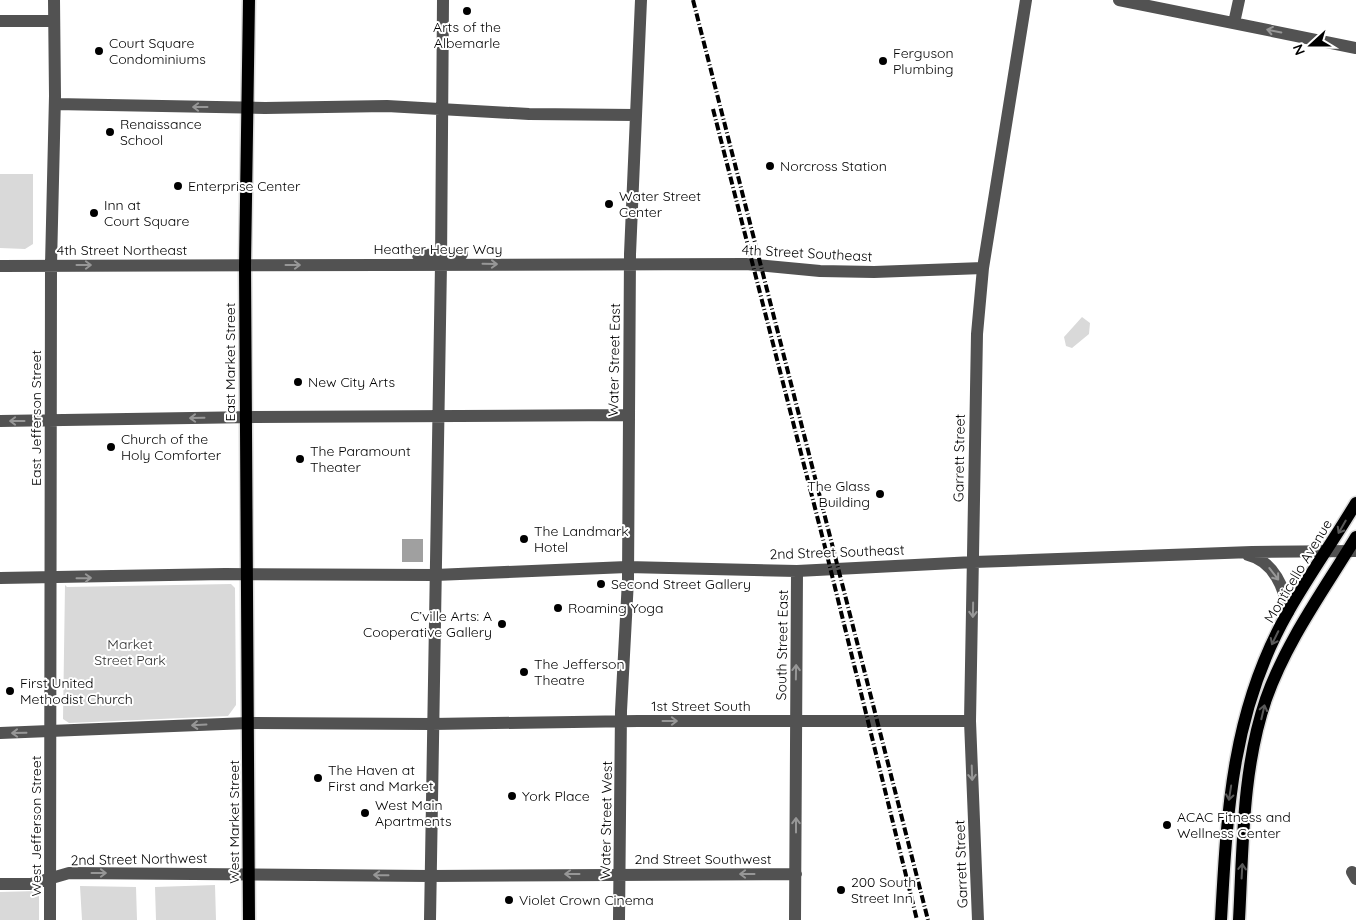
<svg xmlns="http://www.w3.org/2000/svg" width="1356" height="920" font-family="Quicksand,sans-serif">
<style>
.green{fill:#d9d9d9}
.water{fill:#a0a0a0}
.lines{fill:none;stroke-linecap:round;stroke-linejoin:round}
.major-casing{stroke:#dbdbdb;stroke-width:15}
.minor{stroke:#525252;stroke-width:12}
.major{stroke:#000;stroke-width:12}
.rail{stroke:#000;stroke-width:4;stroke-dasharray:8 2.5 1 2.5;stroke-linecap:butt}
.oneway{stroke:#979797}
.oneway2{stroke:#595959}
.poi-dot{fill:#000;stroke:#fff;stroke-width:2}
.labels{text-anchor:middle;stroke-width:4;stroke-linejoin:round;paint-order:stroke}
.poi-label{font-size:14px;fill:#000;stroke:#fff;text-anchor:start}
.street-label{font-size:14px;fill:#000;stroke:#fff}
.park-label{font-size:14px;fill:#303030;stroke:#fff}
</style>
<rect width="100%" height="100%" fill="#fff"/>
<!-- green -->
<path class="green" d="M0,174H33V244L25,249L0,248Z
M1082,317L1090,323L1089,334L1072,348L1066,346L1064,337Z
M231,584L235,588L236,705L228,716L69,723L63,719L65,585L67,587Z
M215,885L216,920H156L155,887Z
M80,886L136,887L137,920H82Z
M37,891L39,895V920H0V892Z"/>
<!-- water -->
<path class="water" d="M402,539H423V562H402Z"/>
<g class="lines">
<defs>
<path id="major" d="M249,920L245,266L249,0
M1221,920C1227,811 1232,710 1288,612C1309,575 1334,540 1356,503
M1239,920C1243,847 1242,769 1266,699C1287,640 1324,590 1356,537"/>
</defs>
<!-- major casing -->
<use href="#major" class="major-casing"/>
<!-- minor -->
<path class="minor" d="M1119,0L1356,48
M0,21H54
M1234,23L1239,0
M55,104L265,108L387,106L529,114L635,115
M418,255L462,254
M0,266L746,264L820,271L874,272L983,268
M0,421L255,417L629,415
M1248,555C1274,561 1285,589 1288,612
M0,578L225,574L435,575L627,567L797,571L974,562L1252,552L1356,551
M0,733L248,723L432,724L638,721H970
M1352,872L1356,879
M0,884H31L69,873L430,876L796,874
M50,920L51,265L55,96L54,0
M430,920L441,264L443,0
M619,920L621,711L628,580L630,254L641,0
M795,920L797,571
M978,920L970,721L977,334L983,268L1026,0"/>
<!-- major -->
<use href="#major" class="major"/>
<!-- rail -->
<path class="rail" d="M693,0L928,920
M713,109L826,551L917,920"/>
</g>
<!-- one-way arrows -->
<defs><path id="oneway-shaft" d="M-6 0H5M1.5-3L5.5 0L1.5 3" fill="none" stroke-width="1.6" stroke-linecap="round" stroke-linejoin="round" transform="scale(1.25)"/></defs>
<g class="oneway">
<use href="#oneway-shaft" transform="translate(1274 31) rotate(-168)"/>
<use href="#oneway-shaft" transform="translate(200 107) rotate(180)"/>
<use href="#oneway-shaft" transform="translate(490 264) rotate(1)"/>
<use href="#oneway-shaft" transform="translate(84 265)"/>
<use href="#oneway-shaft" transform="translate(293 265)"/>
<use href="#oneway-shaft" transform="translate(197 418) rotate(179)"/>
<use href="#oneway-shaft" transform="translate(17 421) rotate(180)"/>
<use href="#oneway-shaft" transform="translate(1274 574) rotate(52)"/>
<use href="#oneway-shaft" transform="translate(84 578) rotate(-1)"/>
<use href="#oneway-shaft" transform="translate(973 610) rotate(91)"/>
<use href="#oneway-shaft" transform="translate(796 672) rotate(-89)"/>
<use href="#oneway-shaft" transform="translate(670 721)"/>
<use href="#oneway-shaft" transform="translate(199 725) rotate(177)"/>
<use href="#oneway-shaft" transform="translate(19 733) rotate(179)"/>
<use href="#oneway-shaft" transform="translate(972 773) rotate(88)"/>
<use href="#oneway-shaft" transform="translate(796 825) rotate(-90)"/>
<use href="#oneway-shaft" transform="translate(99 873)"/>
<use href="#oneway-shaft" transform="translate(572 874) rotate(180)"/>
<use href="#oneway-shaft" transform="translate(747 874) rotate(180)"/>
<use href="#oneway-shaft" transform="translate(381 875) rotate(-179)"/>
</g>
<g class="oneway2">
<use href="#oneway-shaft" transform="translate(1342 527) rotate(120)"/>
<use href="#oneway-shaft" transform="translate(1275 638) rotate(116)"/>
<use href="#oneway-shaft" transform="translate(1263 712) rotate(-77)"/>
<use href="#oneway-shaft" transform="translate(1230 793) rotate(99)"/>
<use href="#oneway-shaft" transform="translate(1242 871) rotate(-87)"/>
</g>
<!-- markers -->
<g class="poi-dot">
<circle cx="467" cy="11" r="5"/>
<circle cx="99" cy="51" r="5"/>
<circle cx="883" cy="61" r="5"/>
<circle cx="110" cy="132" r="5"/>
<circle cx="770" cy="166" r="5"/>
<circle cx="178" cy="186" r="5"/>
<circle cx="609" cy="204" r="5"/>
<circle cx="94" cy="213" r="5"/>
<circle cx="298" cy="382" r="5"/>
<circle cx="111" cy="447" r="5"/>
<circle cx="300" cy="459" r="5"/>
<circle cx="880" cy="494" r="5"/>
<circle cx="524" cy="539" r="5"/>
<circle cx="601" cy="584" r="5"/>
<circle cx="558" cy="608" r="5"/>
<circle cx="502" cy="624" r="5"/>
<circle cx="524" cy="672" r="5"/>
<circle cx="10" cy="691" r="5"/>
<circle cx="318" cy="778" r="5"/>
<circle cx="512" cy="796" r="5"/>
<circle cx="365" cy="813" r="5"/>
<circle cx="1167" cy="825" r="5"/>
<circle cx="841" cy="890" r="5"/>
<circle cx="509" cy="900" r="5"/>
</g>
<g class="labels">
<!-- poi labels -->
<g class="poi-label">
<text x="467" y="32" text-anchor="middle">Arts of the<tspan x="467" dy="16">Albemarle</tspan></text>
<text x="109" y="48">Court Square<tspan x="109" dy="16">Condominiums</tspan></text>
<text x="893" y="58">Ferguson<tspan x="893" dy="16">Plumbing</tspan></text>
<text x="120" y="129">Renaissance<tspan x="120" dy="16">School</tspan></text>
<text x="780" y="171">Norcross Station</text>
<text x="188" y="191">Enterprise Center</text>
<text x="619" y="201">Water Street<tspan x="619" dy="16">Center</tspan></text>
<text x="104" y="210">Inn at<tspan x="104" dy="16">Court Square</tspan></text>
<text x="308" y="387">New City Arts</text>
<text x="121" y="444">Church of the<tspan x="121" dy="16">Holy Comforter</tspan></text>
<text x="310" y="456">The Paramount<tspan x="310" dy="16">Theater</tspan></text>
<text x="870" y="491" text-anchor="end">The Glass<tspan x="870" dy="16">Building</tspan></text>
<text x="534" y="536">The Landmark<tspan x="534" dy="16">Hotel</tspan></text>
<text x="611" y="589">Second Street Gallery</text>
<text x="568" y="613">Roaming Yoga</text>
<text x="492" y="621" text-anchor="end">C’ville Arts: A<tspan x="492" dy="16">Cooperative Gallery</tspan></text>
<text x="534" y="669">The Jefferson<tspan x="534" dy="16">Theatre</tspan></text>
<text x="20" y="688">First United<tspan x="20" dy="16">Methodist Church</tspan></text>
<text x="328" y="775">The Haven at<tspan x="328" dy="16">First and Market</tspan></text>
<text x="522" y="801">York Place</text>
<text x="375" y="810">West Main<tspan x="375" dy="16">Apartments</tspan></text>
<text x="1177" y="822">ACAC Fitness and<tspan x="1177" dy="16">Wellness Center</tspan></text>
<text x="851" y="887">200 South<tspan x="851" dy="16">Street Inn</tspan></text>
<text x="519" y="905">Violet Crown Cinema</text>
</g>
<!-- street labels -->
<g class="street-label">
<text x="438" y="254">Heather Heyer Way</text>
<text x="122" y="255">4th Street Northeast</text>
<text transform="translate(807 253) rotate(3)" y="5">4th Street Southeast</text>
<text transform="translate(614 360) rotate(-89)" y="5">Water Street East</text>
<text transform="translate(230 362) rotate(-90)" y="5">East Market Street</text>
<text transform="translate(36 418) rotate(-90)" y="5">East Jefferson Street</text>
<text transform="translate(959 458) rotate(-89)" y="5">Garrett Street</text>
<text transform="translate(837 552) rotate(-2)" y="5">2nd Street Southeast</text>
<text transform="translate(1298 571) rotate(-59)" y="5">Monticello Avenue</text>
<text transform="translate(782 645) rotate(-89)" y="5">South Street East</text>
<text x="701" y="711">1st Street South</text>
<text transform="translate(606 820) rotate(-89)" y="5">Water Street West</text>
<text transform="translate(234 822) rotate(-90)" y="5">West Market Street</text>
<text transform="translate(36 826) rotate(-90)" y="5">West Jefferson Street</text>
<text transform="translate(139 859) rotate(-1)" y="5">2nd Street Northwest</text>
<text x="703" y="864">2nd Street Southwest</text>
<text transform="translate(961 864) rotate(-92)" y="5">Garrett Street</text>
</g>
<!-- park labels -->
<g class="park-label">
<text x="130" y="649">Market<tspan x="130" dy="16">Street Park</tspan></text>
</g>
</g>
<!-- north arrow -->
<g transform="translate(1311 45) rotate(249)" stroke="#ffffff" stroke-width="4" paint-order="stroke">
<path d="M0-4L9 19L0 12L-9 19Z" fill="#000000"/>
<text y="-8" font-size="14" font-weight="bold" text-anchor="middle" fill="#000000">N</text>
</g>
</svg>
